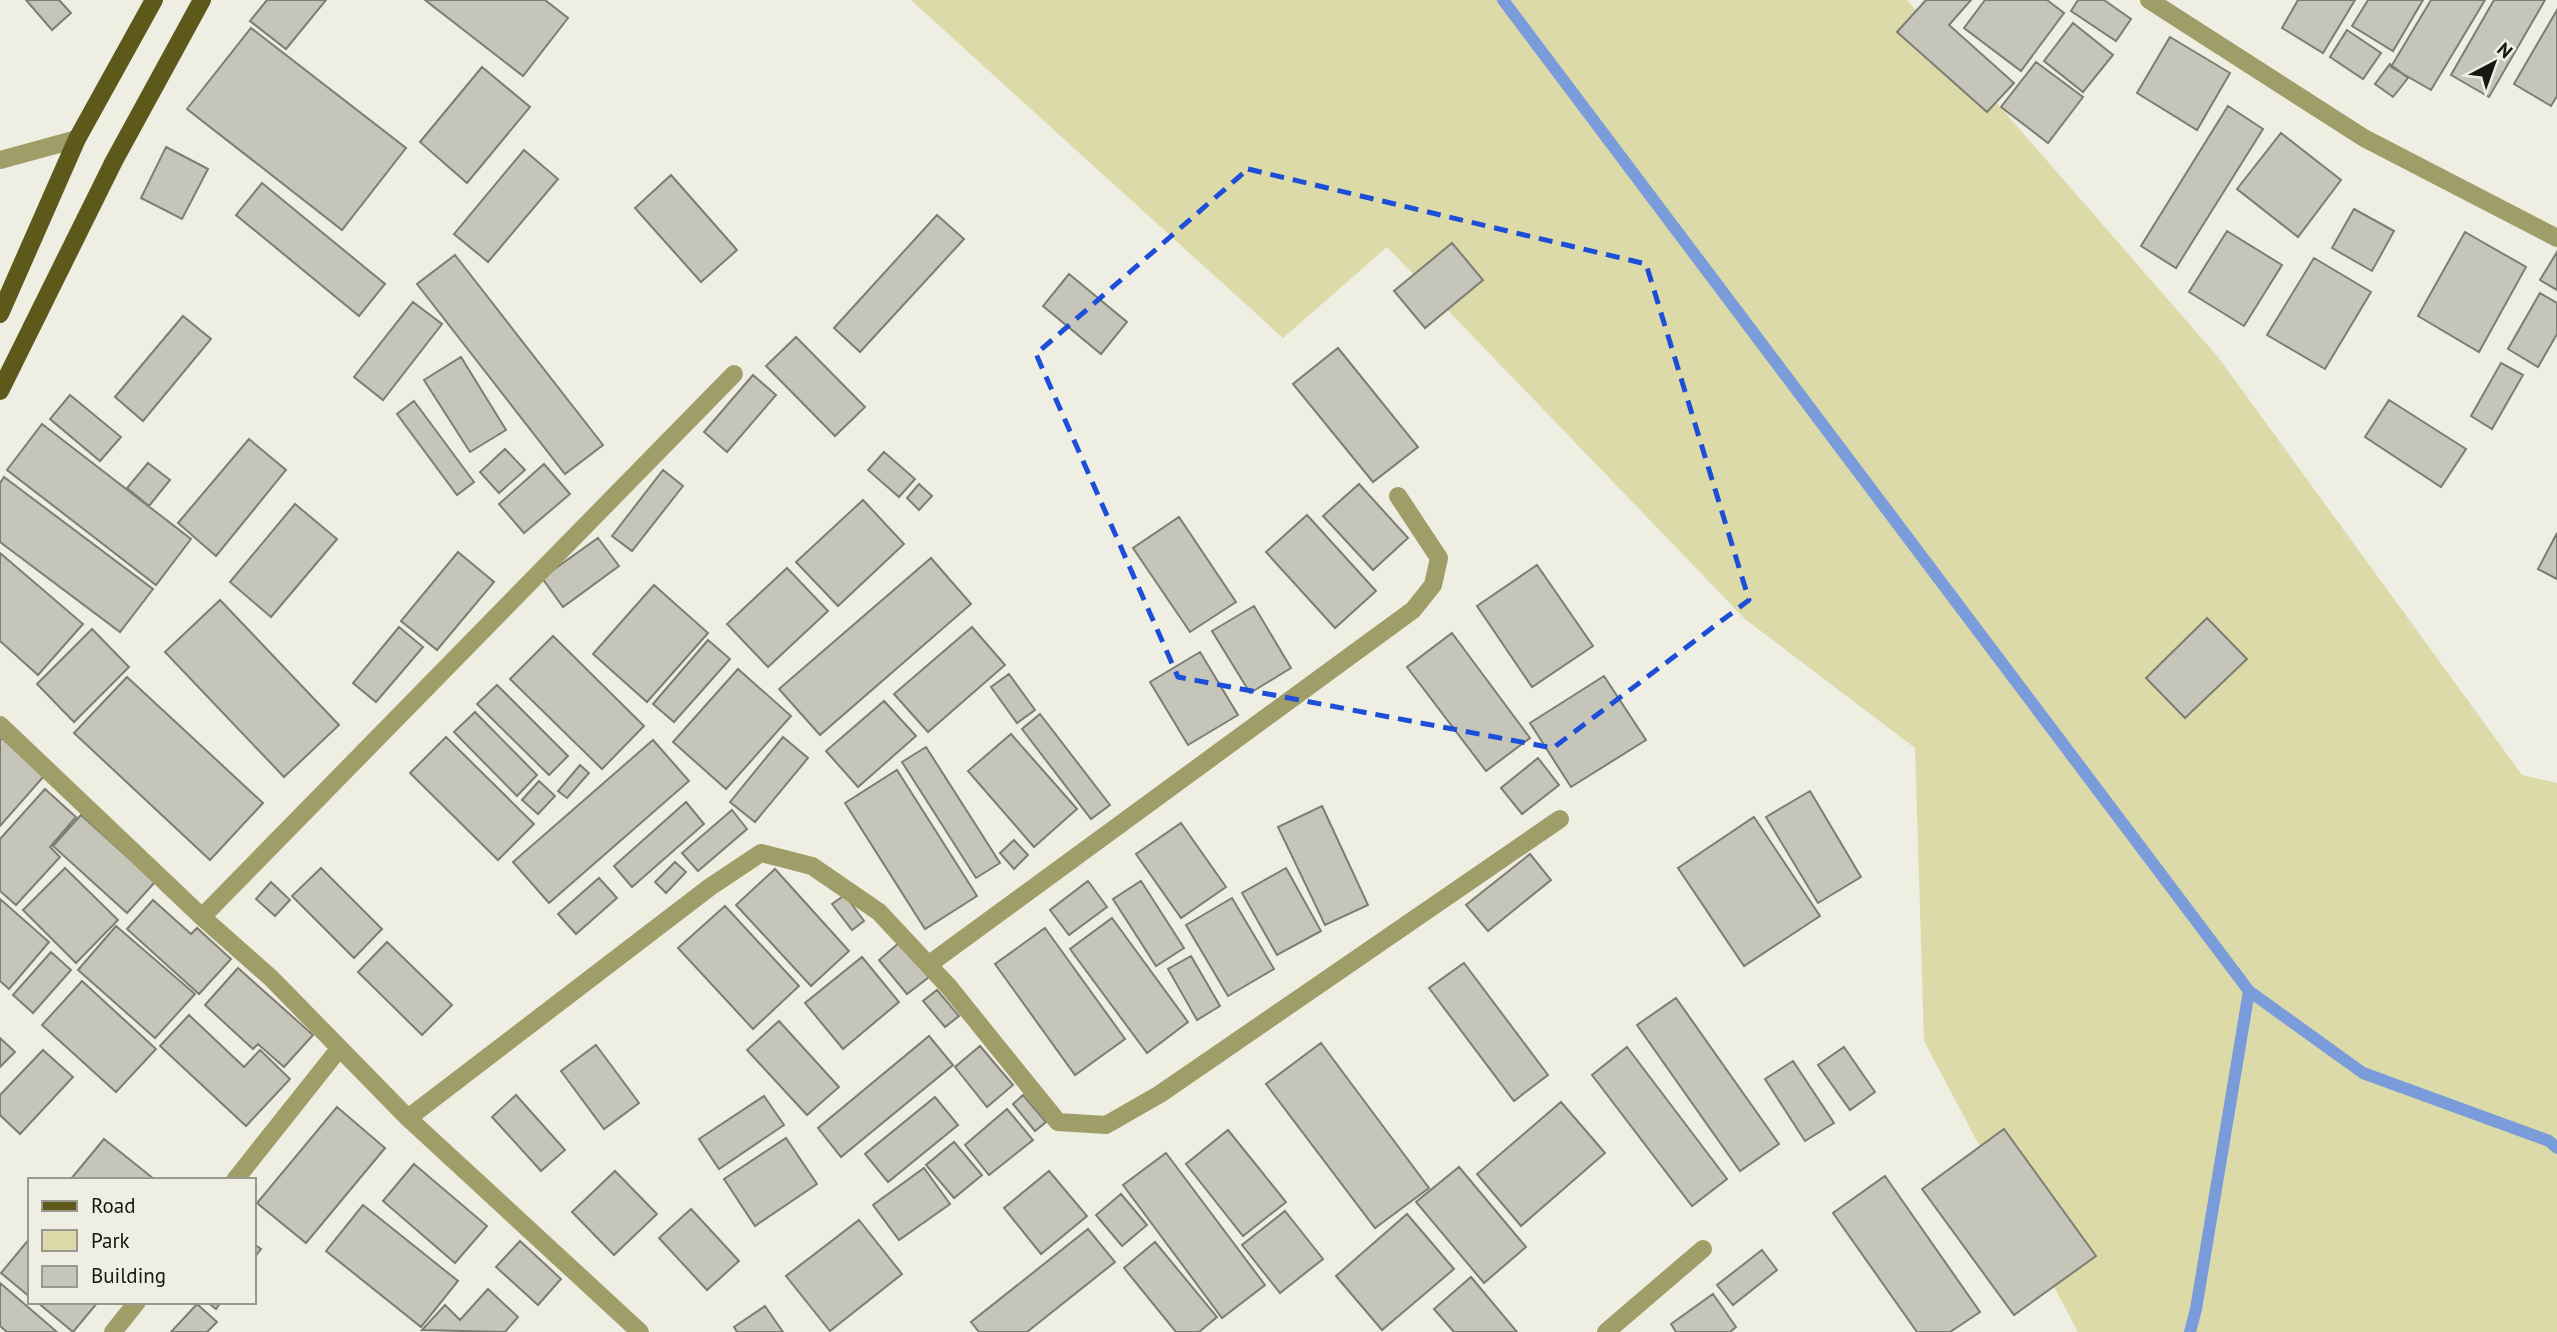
<svg xmlns="http://www.w3.org/2000/svg" width="2557" height="1332" font-family="'PT Sans',sans-serif">
<style>
.green{fill:#dcdaa9}
.lines{fill:none;stroke-linecap:round;stroke-linejoin:round}
.stream{stroke:#7a9cdb;stroke-width:12}
.building{fill:#c5c5ba;stroke:#7d7d72;stroke-width:2}
.minor{stroke:#9f9d68;stroke-width:18}
.major{stroke:#5c591b;stroke-width:18}
.marked{fill:none;stroke:#1d4ed8;stroke-width:5;stroke-dasharray:14 9;stroke-linejoin:round}
</style>
<rect width="100%" height="100%" fill="#eeeee3"/>
<!-- green -->
<path class="green" d="M911,0H1907L2218,357L2522,775L2557,783V1332H2078L1924,1041L1915,748L1745,619L1387,247L1283,338Z"/>
<g class="lines">
<!-- stream -->
<path class="stream" d="M1503,0L2249,991L2363,1073L2549,1141L2557,1148
M2190,1332L2196,1309L2249,991"/>
</g>
<!-- building -->
<path class="building" d="M26,0H59L71,13L52,30Z
M267,0H326L286,49L250,21Z
M425,0H545L568,18L523,76Z
M1926,0H1971L1949,25L2014,83L1987,112L1897,32Z
M1985,0H2047L2064,13L2021,71L1964,28Z
M2078,0H2104L2131,19L2116,41L2071,11Z
M2298,0H2355L2323,53L2282,28Z
M2368,0H2423L2393,51L2352,26Z
M2431,0H2485L2431,90L2391,67Z
M2494,0H2545L2489,97L2451,75Z
M2557,10V96L2551,106L2514,84Z
M2073,23L2113,55L2083,92L2044,61Z
M251,28L406,148L342,230L187,109Z
M2347,30L2381,53L2363,79L2330,57Z
M2170,37L2230,73L2197,130L2137,93Z
M2036,62L2083,97L2048,143L2001,107Z
M2390,64L2408,78L2393,97L2375,84Z
M482,67L530,107L467,183L420,142Z
M2228,106L2263,129L2176,268L2141,246Z
M2281,133L2341,180L2298,237L2237,189Z
M166,147L208,169L182,219L141,198Z
M524,150L558,179L488,262L454,234Z
M671,175L737,250L701,282L635,208Z
M262,183L385,284L359,316L236,215Z
M2354,209L2394,231L2372,271L2332,248Z
M937,215L964,239L860,352L834,328Z
M2227,231L2282,265L2244,326L2189,292Z
M2465,232L2526,267L2479,352L2418,316Z
M1452,243L1483,280L1425,328L1394,291Z
M2557,252V290L2540,280Z
M455,255L603,445L565,474L417,284Z
M2314,258L2371,292L2325,369L2267,335Z
M1069,274L1127,322L1101,354L1043,306Z
M2540,293L2557,303V334L2538,367L2508,349Z
M413,302L442,324L383,400L354,377Z
M183,316L211,339L143,421L115,397Z
M796,337L865,407L835,436L766,366Z
M1338,348L1418,447L1373,482L1293,384Z
M461,357L506,430L470,452L424,380Z
M2501,363L2523,375L2492,429L2471,416Z
M753,375L776,395L727,452L704,432Z
M70,395L121,437L100,461L50,419Z
M2389,400L2466,449L2441,487L2365,437Z
M414,401L474,482L457,495L397,414Z
M42,424L191,539L156,585L7,470Z
M249,439L286,470L216,556L178,523Z
M505,449L525,470L499,493L480,472Z
M884,452L915,479L899,497L868,470Z
M148,463L170,480L149,506L127,488Z
M544,464L570,494L524,533L499,504Z
M663,470L683,486L632,551L612,536Z
M4,477L153,589L120,632L0,542V483Z
M919,484L932,496L919,510L907,498Z
M1359,484L1408,538L1373,570L1323,516Z
M863,500L904,544L838,606L796,562Z
M295,504L337,539L271,617L230,582Z
M1307,515L1376,591L1335,628L1266,552Z
M1179,517L1236,602L1190,632L1133,548Z
M2557,533V579L2538,569Z
M598,538L619,566L563,607L542,578Z
M458,552L494,582L437,650L401,621Z
M0,553L83,624L38,675L0,641Z
M931,558L971,604L820,735L779,689Z
M1537,565L1593,646L1532,687L1477,606Z
M787,568L828,611L768,667L727,624Z
M654,585L708,633L647,702L593,654Z
M220,600L339,725L284,777L165,652Z
M1254,606L1291,668L1250,693L1212,631Z
M2207,618L2247,659L2185,718L2146,678Z
M399,627L423,647L376,702L353,683Z
M972,627L1005,665L928,732L894,694Z
M92,629L129,667L74,722L37,684Z
M1452,633L1530,738L1486,771L1407,667Z
M553,636L644,726L602,769L510,679Z
M708,640L730,659L674,722L653,704Z
M1200,652L1238,715L1188,745L1150,682Z
M738,669L791,716L726,789L673,742Z
M1009,674L1035,710L1017,723L991,687Z
M1604,676L1646,740L1571,787L1530,723Z
M127,677L263,803L210,860L74,733Z
M497,685L568,756L549,775L477,704Z
M884,701L916,736L858,787L826,751Z
M475,712L537,775L517,796L454,732Z
M1040,714L1110,805L1091,819L1022,729Z
M1011,734L1077,809L1034,847L968,771Z
M446,737L534,824L498,860L410,773Z
M783,737L808,758L755,822L730,802Z
M2,738L44,776L0,826V740Z
M653,740L689,781L549,903L513,862Z
M926,747L1000,863L976,878L902,762Z
M1538,758L1559,785L1522,814L1501,788Z
M580,765L589,773L567,798L558,791Z
M897,770L977,896L925,929L845,803Z
M539,781L555,796L538,814L522,800Z
M45,789L76,817L50,847L60,857L16,905L0,891V839Z
M1810,791L1861,877L1818,903L1766,817Z
M686,802L704,824L632,887L614,866Z
M1322,806L1368,905L1325,925L1278,827Z
M732,810L747,829L698,871L682,853Z
M81,815L155,882L127,913L53,846Z
M1754,817L1820,916L1744,966L1678,868Z
M1181,823L1226,887L1181,918L1136,854Z
M1014,840L1028,855L1014,869L1000,853Z
M1530,854L1551,880L1488,931L1466,905Z
M675,862L686,872L666,893L655,882Z
M65,868L118,920L76,963L23,910Z
M321,868L382,929L354,958L292,896Z
M1286,868L1321,931L1277,955L1242,893Z
M775,869L849,951L811,986L736,905Z
M599,878L617,898L576,934L558,914Z
M1088,881L1107,907L1069,935L1050,910Z
M1141,881L1184,948L1156,966L1113,899Z
M271,882L290,900L275,916L256,899Z
M845,895L864,921L852,930L832,904Z
M1232,898L1274,969L1228,996L1186,925Z
M0,899L49,942L9,989L0,981Z
M153,900L191,934L197,928L231,959L199,994L127,929Z
M725,906L799,986L753,1029L678,948Z
M1112,918L1188,1022L1147,1053L1070,949Z
M116,926L195,994L155,1038L78,970Z
M1045,928L1125,1039L1075,1075L995,964Z
M387,942L452,1005L422,1035L358,972Z
M900,942L929,977L907,994L879,960Z
M51,952L71,970L33,1013L13,995Z
M1191,956L1220,1006L1197,1020L1168,969Z
M862,957L899,1002L843,1049L805,1003Z
M1464,963L1548,1075L1514,1101L1429,988Z
M238,968L313,1035L284,1067L258,1044L253,1049L205,1005Z
M82,981L156,1049L116,1092L42,1025Z
M937,990L959,1016L945,1027L923,1001Z
M1676,998L1779,1144L1740,1171L1637,1025Z
M189,1015L244,1067L260,1050L290,1079L246,1126L160,1046Z
M779,1021L839,1087L807,1115L747,1050Z
M929,1036L953,1065L841,1157L818,1128Z
M0,1038L15,1052L0,1067Z
M1321,1043L1429,1188L1375,1228L1266,1084Z
M596,1045L639,1103L604,1129L561,1071Z
M980,1046L1013,1085L987,1107L955,1067Z
M1627,1047L1727,1179L1692,1206L1592,1075Z
M1844,1047L1875,1092L1850,1110L1818,1065Z
M43,1050L73,1077L20,1134L0,1115V1095Z
M1793,1061L1834,1123L1805,1141L1765,1079Z
M516,1095L565,1150L541,1171L492,1117Z
M1023,1095L1046,1122L1035,1131L1013,1104Z
M764,1096L784,1125L719,1169L699,1139Z
M935,1097L958,1125L888,1182L865,1154Z
M1561,1102L1605,1153L1521,1226L1477,1174Z
M337,1107L385,1148L306,1243L257,1203Z
M1007,1109L1033,1140L989,1175L965,1145Z
M2004,1129L2096,1256L2014,1315L1922,1189Z
M1228,1130L1286,1202L1243,1236L1186,1164Z
M786,1138L817,1184L755,1226L724,1179Z
M104,1139L154,1179L153,1180H70Z
M954,1142L982,1175L954,1198L926,1165Z
M1166,1153L1265,1285L1222,1318L1123,1185Z
M414,1164L487,1226L455,1263L383,1201Z
M1459,1167L1526,1247L1484,1283L1416,1202Z
M924,1168L950,1204L899,1240L873,1205Z
M615,1171L657,1214L614,1255L572,1212Z
M1049,1171L1087,1216L1041,1254L1004,1208Z
M1885,1176L1980,1312L1950,1332H1917L1833,1213Z
M1121,1194L1147,1225L1122,1246L1096,1215Z
M363,1205L458,1281L421,1327L326,1251Z
M691,1209L739,1261L707,1290L659,1238Z
M1285,1211L1323,1259L1280,1293L1242,1245Z
M1407,1214L1454,1269L1382,1330L1336,1276Z
M859,1220L902,1274L830,1331L786,1276Z
M1088,1229L1115,1262L1027,1332H979L971,1322Z
M30,1238V1297L1,1273Z
M520,1241L561,1279L538,1305L496,1267Z
M1155,1242L1217,1317L1199,1332H1176L1124,1268Z
M254,1244L261,1249L254,1258Z
M1762,1250L1777,1270L1733,1305L1717,1285Z
M1471,1277L1517,1332H1454L1434,1309Z
M0,1283L57,1332H7L0,1326Z
M488,1289L518,1317L505,1332L422,1330L445,1305L460,1320Z
M1713,1294L1736,1327L1730,1332H1676L1671,1324Z
M37,1302H98L73,1332Z
M207,1302H221L216,1309Z
M197,1304L217,1322L207,1332H171Z
M765,1306L783,1332H737L734,1327Z"/>
<g class="lines">
<!-- minor -->
<path class="minor" d="M2149,0L2364,138L2557,238
M0,160L77,139
M0,725L202,917L271,978L408,1118L640,1332
M202,917L734,374
M928,965L1413,610L1433,585L1439,558L1398,496
M408,1118L710,887L761,853L812,866L879,912L949,987L1058,1122L1106,1125L1160,1094L1560,819
M235,1180L339,1049
M113,1332L137,1302
M1606,1332L1703,1249"/>
<!-- major -->
<path class="major" d="M0,314L77,139L154,0
M0,391L114,161L202,0"/>
</g>
<!-- marked area -->
<path class="marked" d="M1248,169L1646,264L1749,600L1553,748L1178,677L1036,354Z"/>
<!-- legend -->
<rect x="28" y="1178" width="228" height="126" fill="#eeeee3" stroke="#989890" stroke-width="2"/>
<rect x="42" y="1201" width="35" height="10" fill="#5c591b" stroke="#989890" stroke-width="2"/>
<text x="91" y="1213" font-size="21" fill="#171713">Road</text>
<rect x="42" y="1230" width="35" height="21" fill="#dcdaa9" stroke="#989890" stroke-width="2"/>
<text x="91" y="1248" font-size="21" fill="#171713">Park</text>
<rect x="42" y="1266" width="35" height="21" fill="#c5c5ba" stroke="#989890" stroke-width="2"/>
<text x="91" y="1283" font-size="21" fill="#171713">Building</text>
<!-- north arrow -->
<g transform="translate(2494 63) rotate(41)" stroke="#eeeee3" stroke-width="5" paint-order="stroke">
<path d="M0-5L12 26L0 18L-12 26Z" fill="#171713"/>
<text y="-10" font-size="19" font-weight="bold" text-anchor="middle" fill="#171713">N</text>
</g>
</svg>
